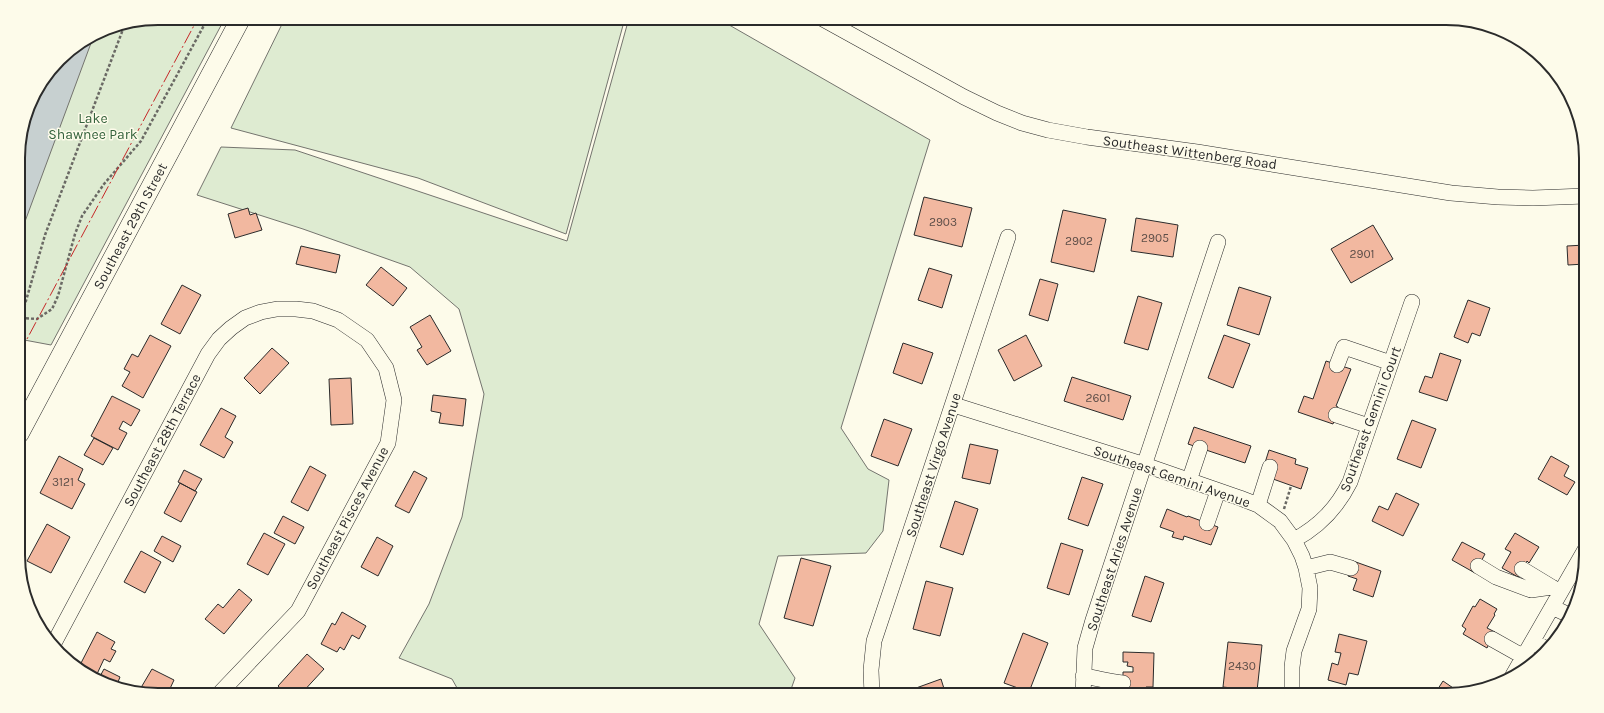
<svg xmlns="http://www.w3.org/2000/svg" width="1604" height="713" font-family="Karla,sans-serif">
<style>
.green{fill:#deebd1;stroke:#74746e}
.water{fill:#c7d0d0;stroke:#74746e}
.building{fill:#f2b8a0;stroke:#2b2b2b}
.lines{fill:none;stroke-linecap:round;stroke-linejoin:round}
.minor-casing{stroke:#2b2b2b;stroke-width:16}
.major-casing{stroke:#2b2b2b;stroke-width:20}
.path{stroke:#6a6964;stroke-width:2.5;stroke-dasharray:3 2;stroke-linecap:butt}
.minor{stroke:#fdfbea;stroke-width:15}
.major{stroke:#fdfbea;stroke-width:19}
.power{stroke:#c62828;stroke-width:1;stroke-dasharray:14 3 2 3;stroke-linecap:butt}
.labels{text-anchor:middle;stroke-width:3;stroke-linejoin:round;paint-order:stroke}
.number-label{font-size:12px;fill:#5d4e48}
.park-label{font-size:14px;fill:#34623c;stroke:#fdfbea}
.street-label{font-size:14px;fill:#2b2b2b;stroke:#fdfbea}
.rim{fill:none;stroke:#2b2b2b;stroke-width:2}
</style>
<rect width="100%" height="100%" fill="#fdfbea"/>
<!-- green -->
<path class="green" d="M158,18H225L51,345L19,339L18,148L32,96L65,53L104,29Z
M285,18H625L566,234L418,178L231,128Z
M629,18H717L930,140L841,428L868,469L889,480L883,531L866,553L778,556L759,624L795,678L789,695H461L452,679L399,658L429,604L462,517L484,394L459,309L410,267L303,229L197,195L221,147L295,150L567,241Z"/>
<!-- water -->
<path class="water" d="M94,35L20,235L19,236L18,148L32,96L65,53Z"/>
<!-- building -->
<path class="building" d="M924,197L972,208L962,247L914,235Z
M248,208L250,215L256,213L262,230L235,238L228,214Z
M1063,210L1106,219L1094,272L1051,262Z
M1136,218L1178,225L1173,257L1131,251Z
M1373,225L1393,259L1351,283L1331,249Z
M1585,245V264L1568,265L1567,246Z
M301,246L340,255L336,273L296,264Z
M381,267L407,288L393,306L366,285Z
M929,268L952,275L942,308L918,300Z
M1040,279L1058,284L1048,321L1029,315Z
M182,285L201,295L180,334L161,324Z
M1239,287L1271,297L1259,335L1227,325Z
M1138,296L1162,303L1148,350L1124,343Z
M1468,300L1490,308L1480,336L1472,333L1468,343L1454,337Z
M430,315L451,351L427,365L417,350L422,347L410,327Z
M150,335L171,346L143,398L122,386L130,372L124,369L132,354L138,357Z
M1026,335L1042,366L1014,381L998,350Z
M1224,335L1250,344L1233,388L1208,378Z
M903,343L933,353L922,384L893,373Z
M272,348L289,363L260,394L244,378Z
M1440,353L1461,360L1447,401L1419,392L1425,376L1432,378Z
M1326,361L1351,369L1336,406L1338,407L1333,424L1298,412L1304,396L1313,399Z
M1072,377L1131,396L1123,420L1064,401Z
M351,378L353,424L331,425L329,379Z
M433,395L466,399L463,426L439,423L441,413L431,411Z
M112,396L140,410L131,426L123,421L119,429L127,433L118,450L91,436Z
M221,408L236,416L225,437L233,442L224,458L200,445Z
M884,419L912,429L898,466L871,456Z
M1412,420L1436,429L1421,468L1397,459Z
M1194,427L1251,446L1245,463L1188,444Z
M94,438L113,448L103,465L84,455Z
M970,444L998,450L990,484L962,478Z
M1269,450L1296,459L1295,464L1308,468L1301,489L1273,479L1264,466Z
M59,456L83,469L78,480L85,484L72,509L40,493Z
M1551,456L1569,466L1564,476L1575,482L1567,495L1538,479Z
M310,466L326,475L308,511L291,502Z
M184,470L202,479L195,491L178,482Z
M414,471L427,478L409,513L395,506Z
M1082,477L1103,484L1088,526L1068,519Z
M180,483L197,492L181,522L164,513Z
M1396,493L1419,504L1403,536L1372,521L1379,506L1388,510Z
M955,501L978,509L963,555L940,547Z
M1167,509L1187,517L1188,516L1218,527L1211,545L1184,536L1183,540L1172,537L1174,532L1160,527Z
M283,516L304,527L295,544L274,533Z
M47,524L70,537L51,573L27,561Z
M264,533L285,544L268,575L247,564Z
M1515,533L1539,547L1529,563L1527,561L1518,577L1502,568L1511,552L1505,549Z
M162,536L181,546L173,562L154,551Z
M377,537L393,546L378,576L361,567Z
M1462,542L1485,554L1475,573L1452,560Z
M1061,543L1083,550L1069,595L1047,588Z
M141,551L161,562L145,593L124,582Z
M801,558L831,566L813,626L784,618Z
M1353,561L1381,571L1373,597L1353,590L1357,579L1348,576Z
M1145,576L1164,583L1151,622L1132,616Z
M926,581L953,588L940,636L913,629Z
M239,589L252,600L224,634L205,619L218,604L223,608Z
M1480,599L1497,609L1494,614L1495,615L1487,628L1495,632L1487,648L1463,634L1466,629L1462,626L1473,606L1475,607Z
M342,612L366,626L359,639L352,635L344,650L340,647L337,652L321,644L332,623L335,625Z
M97,632L115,642L111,649L116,651L110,662L104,659L97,674L80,665Z
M1023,633L1048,643L1029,692L1004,683Z
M1339,634L1367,641L1358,675L1349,673L1346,685L1328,680L1332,663L1338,665L1341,653L1335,652Z
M1228,642L1262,645L1257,691L1223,687Z
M1123,652L1154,653L1153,687H1146L1145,693L1123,692V672H1133V667L1127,666L1128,662H1123Z
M307,654L324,669L300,695H288L278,686Z
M104,669L120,677L116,687L104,684L98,680Z
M152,669L174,680L167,695H158L139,691Z
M941,679L946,695H907L905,692Z
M1443,681L1459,692L1458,694L1434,695Z"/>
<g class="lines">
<defs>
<path id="minor" d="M821,18L964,97L997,113L1022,123L1048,130L1087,137L1197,152L1451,193L1498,197L1533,198L1585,196
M1337,365L1344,347L1391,363
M954,405L1145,465L1240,498L1258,505L1280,521L1294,540L1302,556L1306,568L1310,588L1309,609L1294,651L1292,667V695
M1336,415L1369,426
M1189,481L1200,448
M1258,505L1270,467
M1207,523L1218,491
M1294,540C1320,526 1337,508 1350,482L1412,302
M1478,566L1496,577L1531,590L1552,587
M1306,568L1330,562L1351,568
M1522,569L1555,589
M1552,607L1571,616
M1492,639L1524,657
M1533,641L1548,650
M53,645L208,354L219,339L231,328L245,318L261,312L277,309H296L313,311L338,320L367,340L386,368L394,400L388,443L298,611L218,695
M1513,675L1586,548
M1083,676C1098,678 1109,682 1123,683
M872,695L871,670L874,641L1008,237
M1083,695L1085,648L1093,620L1218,242"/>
<path id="major" d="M19,434L241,18"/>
</defs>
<!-- minor casing -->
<use href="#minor" class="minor-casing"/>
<!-- major casing -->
<use href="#major" class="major-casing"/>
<!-- path -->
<path class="path" d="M21,318L37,319L52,309L58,296L75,234L82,216L104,184L141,141L208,18
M19,321L21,318L45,235L125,24
M1284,509L1291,486"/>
<!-- minor -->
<use href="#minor" class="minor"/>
<!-- major -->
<use href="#major" class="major"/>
<!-- power -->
<path class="power" d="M19,354L198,18"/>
</g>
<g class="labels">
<!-- number labels -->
<g class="number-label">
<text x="943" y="226">2903</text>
<text x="1155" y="242">2905</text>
<text x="1079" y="245">2902</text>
<text x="1362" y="258">2901</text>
<text x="1098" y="402">2601</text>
<text x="63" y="486">3121</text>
<text x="1242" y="670">2430</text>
</g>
<!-- park labels -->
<g class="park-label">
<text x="93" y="123">Lake<tspan x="93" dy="16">Shawnee Park</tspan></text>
</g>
<!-- street labels -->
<g class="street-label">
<text transform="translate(1190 152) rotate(8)" y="5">Southeast Wittenberg Road</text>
<text transform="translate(130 226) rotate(-62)" y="5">Southeast 29th Street</text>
<text transform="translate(1370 419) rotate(-70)" y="5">Southeast Gemini Court</text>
<text transform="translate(162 440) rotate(-62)" y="5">Southeast 28th Terrace</text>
<text transform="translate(933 465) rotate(-72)" y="5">Southeast Virgo Avenue</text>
<text transform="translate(1172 476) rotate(19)" y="5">Southeast Gemini Avenue</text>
<text transform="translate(347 518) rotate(-62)" y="5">Southeast Pisces Avenue</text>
<text transform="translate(1114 559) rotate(-72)" y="5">Southeast Aries Avenue</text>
</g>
</g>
<!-- crop -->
<path d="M0 0H1604V713H0ZM158 25H1446A133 133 0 0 1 1579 158V555A133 133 0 0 1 1446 688H158A133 133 0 0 1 25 555V158A133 133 0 0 1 158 25Z" fill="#fdfbea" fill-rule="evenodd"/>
<path class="rim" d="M158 25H1446A133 133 0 0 1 1579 158V555A133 133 0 0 1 1446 688H158A133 133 0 0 1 25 555V158A133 133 0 0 1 158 25Z"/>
</svg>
